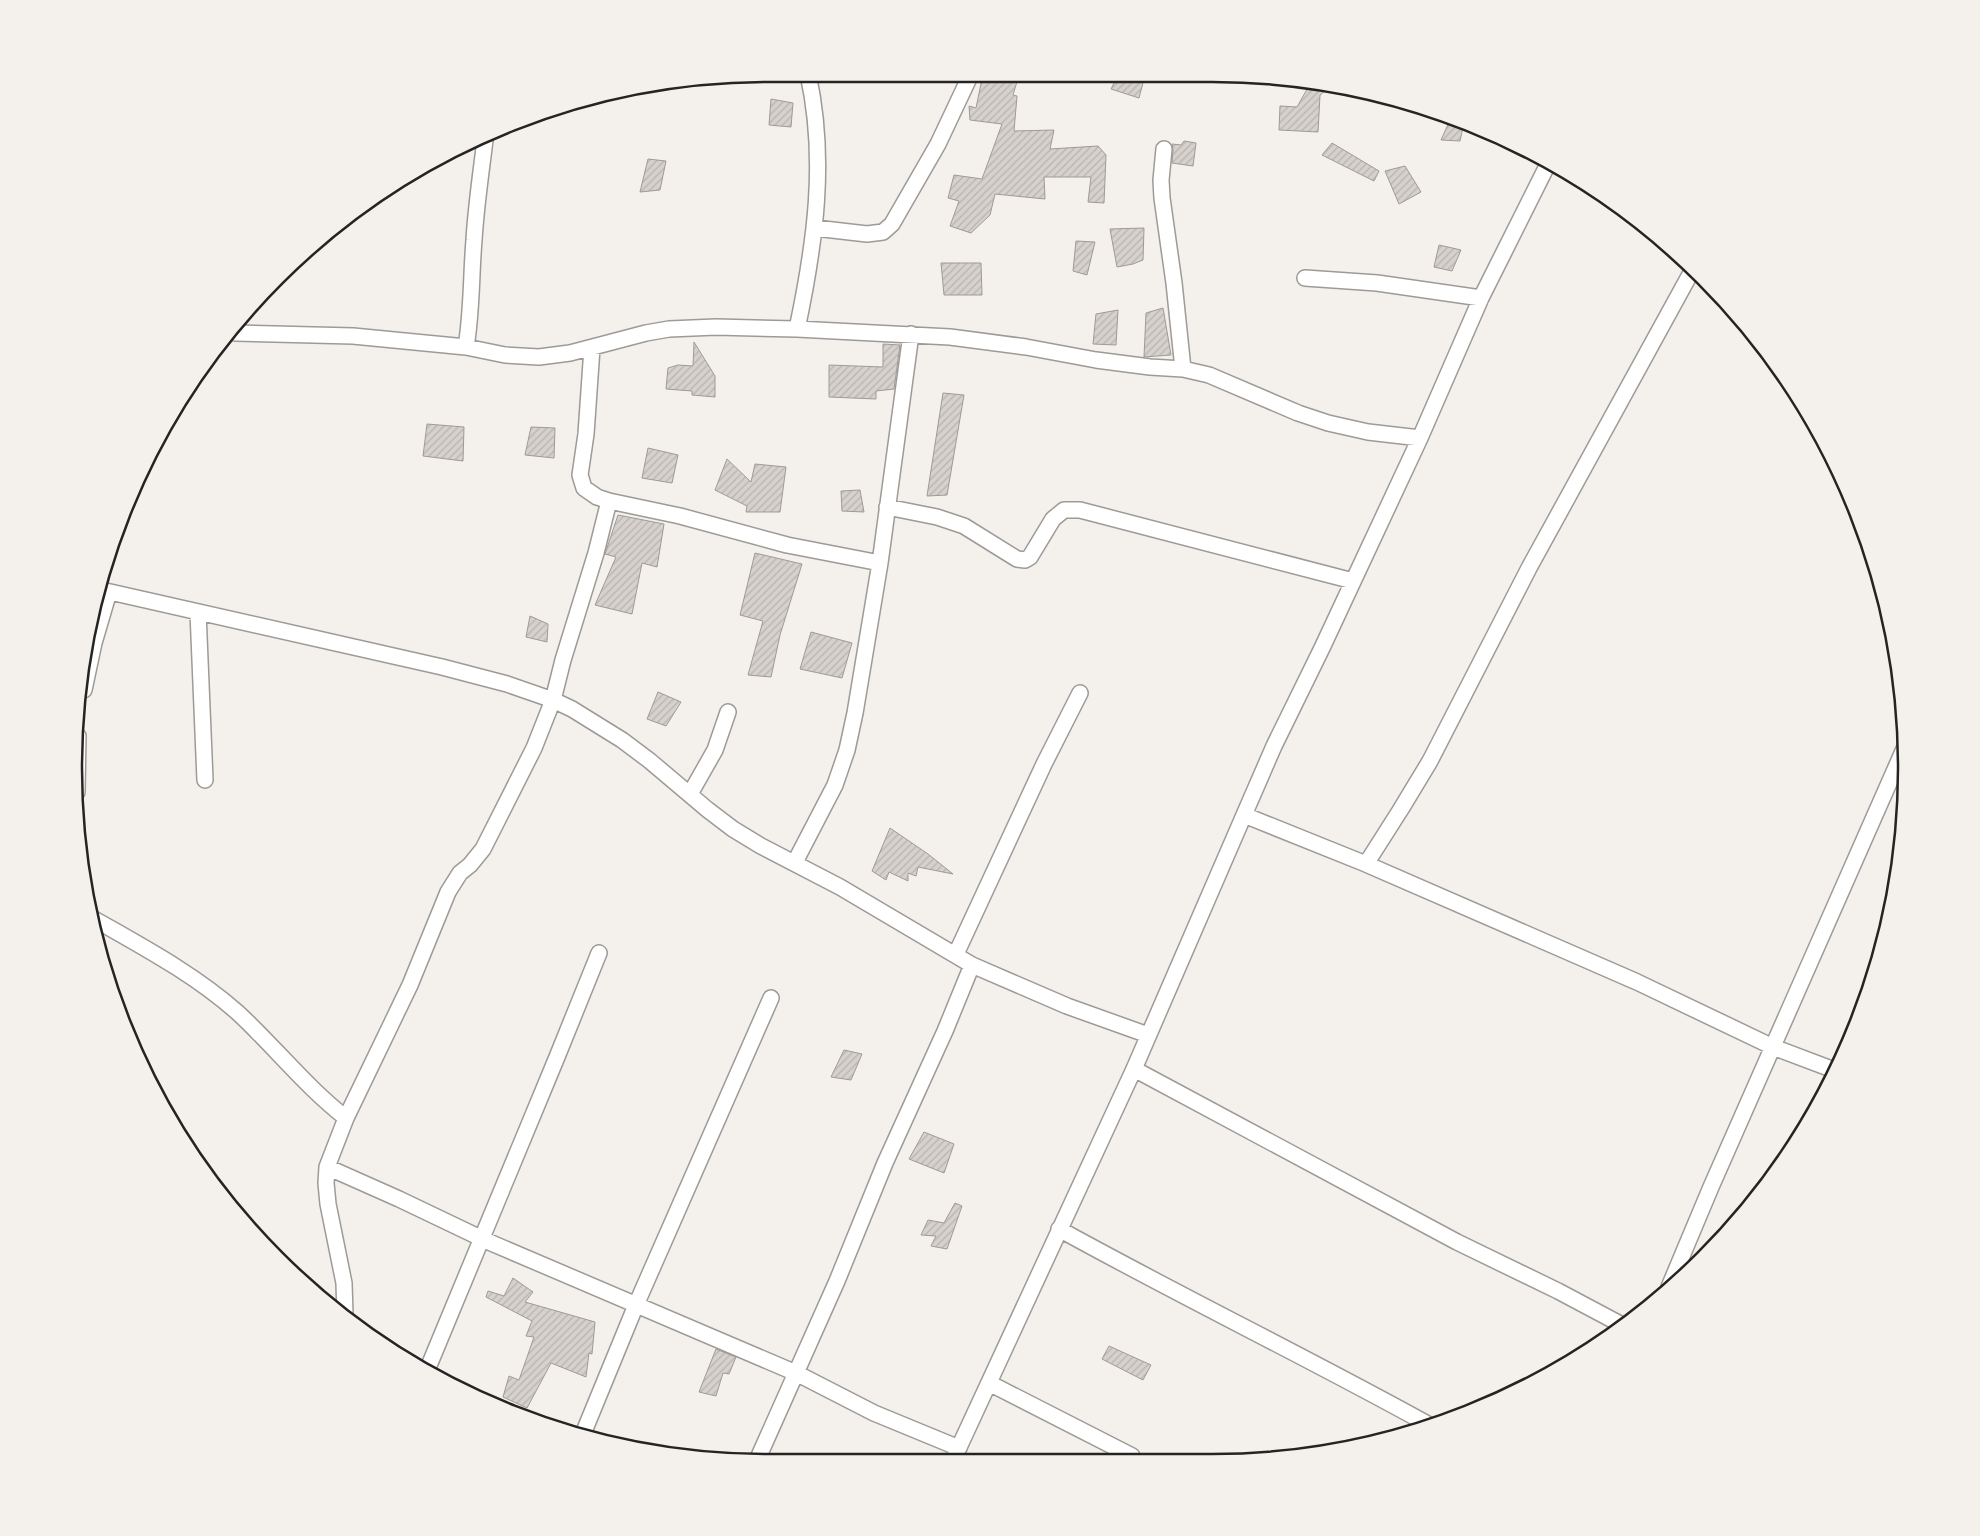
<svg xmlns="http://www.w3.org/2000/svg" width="1980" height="1536" font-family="'Nunito Sans',sans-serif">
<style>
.building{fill:url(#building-hatch);stroke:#9e9a96}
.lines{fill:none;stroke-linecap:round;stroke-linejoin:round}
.street-casing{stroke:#9e9a96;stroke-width:18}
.street{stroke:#fff;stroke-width:15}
.rim{fill:none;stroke:#262423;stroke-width:2.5}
</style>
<defs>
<pattern id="building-hatch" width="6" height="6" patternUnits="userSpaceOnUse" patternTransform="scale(1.25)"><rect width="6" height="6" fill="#d6d1cd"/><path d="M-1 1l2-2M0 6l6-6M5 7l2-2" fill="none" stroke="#b8b3b0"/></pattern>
</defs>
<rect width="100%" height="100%" fill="#f4f0ec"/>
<!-- building -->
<path class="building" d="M983,74H1005L1018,78L1013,95L1017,96L1014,131L1054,130L1050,149L1098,146L1106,155L1104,203L1088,202L1091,177H1044L1045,199L995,194L990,215L971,233L950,226L959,201L948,198L954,175L982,179L1002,124L970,120L969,106L976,108Z
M1118,75H1145L1139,98L1111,89Z
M1310,84L1330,87L1320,95L1318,132L1279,130L1280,106L1297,107Z
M771,99L793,103L791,127L769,125Z
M1450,120L1463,127L1460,141L1441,140Z
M1184,141L1196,143L1193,166L1172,163L1173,150L1172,144L1181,145Z
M1332,143L1379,171L1374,181L1322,155Z
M648,159L666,161L660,190L640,192Z
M1405,166L1421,192L1399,204L1385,171Z
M1144,228L1143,260L1133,264L1117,267L1110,229Z
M1076,241L1095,242L1087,275L1073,271Z
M1439,245L1461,250L1452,271L1434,267Z
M941,263H981L982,295H944Z
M1163,308L1171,355L1144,357L1146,313Z
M1118,310L1116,345L1093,344L1096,314Z
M694,342L715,376V397L692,395V391L666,389L668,368L678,365L693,366Z
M883,344L900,345L894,389L876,391V399L829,397V365L883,367Z
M943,393L964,395L947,495L927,496Z
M427,424L464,427L463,461L423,456Z
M531,427L555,428L554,458L525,455Z
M648,448L678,455L672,483L642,478Z
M727,459L751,482L755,464L786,467L780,512H746L747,506L715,490Z
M860,490L864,512L842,511L841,491Z
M618,515L664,524L657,567L642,563L632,614L595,605L616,557L605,554Z
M755,553L802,564L780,635L771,677L748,675L763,621L740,615Z
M530,616L548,624L547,642L526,637Z
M811,632L852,643L842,678L800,669Z
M658,692L681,702L666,726L647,719Z
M890,828L928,854L953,874L918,867L916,876L908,873V881L889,872L886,880L872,871Z
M844,1050L862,1054L851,1080L831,1077Z
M924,1132L954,1144L944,1173L909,1159Z
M955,1203L962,1206L947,1249L931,1246L936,1236L921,1235L928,1220L944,1223Z
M513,1278L533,1292L525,1302L595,1322L592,1354L589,1353L586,1377L551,1363L527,1408L503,1397L509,1376L519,1380L534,1337L526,1336L532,1321L486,1297L488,1291L504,1296Z
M1109,1346L1151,1365L1143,1380L1102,1359Z
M716,1349L736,1357L729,1374L723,1373L716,1396L699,1392Z"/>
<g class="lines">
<defs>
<path id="street" d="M1164,149L1161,180L1162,198L1174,283L1183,369
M815,228L867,234L883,232L892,224L938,144L971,74
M1305,278L1377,283L1481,298
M797,329C815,244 827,160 808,74
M235,333L353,336L466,347L505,355L539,357L570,353L646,333L669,329L716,327L797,329L950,337L1026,347L1096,360L1150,367L1183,369L1209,375L1298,413L1328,423L1368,432L1420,438
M466,347C472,311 471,276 474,240C476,206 481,173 485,140
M592,348L586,434L580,475L584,488L597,497L609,501L680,516L787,545L880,563
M887,507L937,517L964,526L1017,559L1025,560L1030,557L1053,519L1064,510H1080L1353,581
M97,589L442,667L507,684L553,700L572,709L622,740L650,761L708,810L733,829L761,846L840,887L972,965L1067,1006L1148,1035
M198,612L205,780
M84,690L94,643L109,592
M77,792L78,736
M690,794L715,750L728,712
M1244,815L1274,746L1322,648L1420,438L1481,298L1548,164
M795,862L835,785L847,750L855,713L880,563L911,334
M1366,864L1401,809L1430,761L1529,568L1693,269
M94,919C143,947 194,974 237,1012C274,1046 306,1087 346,1118
M956,954L1044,764L1080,693
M1134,1069L1457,1242L1558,1291L1622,1325
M327,1167L399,1199L489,1242L796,1373L874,1413L959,1448
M1059,1229C1182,1297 1308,1358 1431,1426
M1669,1287L1711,1187L1904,749
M345,1315L344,1283L328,1204L326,1183L327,1167L346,1118L410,985L448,892L460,873L470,865L483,849L534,748L553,700L563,660L596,553L609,501
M428,1368L557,1057L599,953
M989,1383L1132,1456
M583,1434L636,1305L771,998
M759,1456L837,1281L885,1163L945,1031L972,965
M955,1456L1134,1069L1244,815L1366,864L1637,982L1773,1047L1834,1070"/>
</defs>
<!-- street casing -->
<use href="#street" class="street-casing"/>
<!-- street -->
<use href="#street" class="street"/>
</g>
<!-- crop -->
<path d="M0 0H1980V1536H0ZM768 82H1212A686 686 0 0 1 1898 768V768A686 686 0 0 1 1212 1454H768A686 686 0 0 1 82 768V768A686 686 0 0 1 768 82Z" fill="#f4f0ec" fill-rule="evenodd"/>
<path class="rim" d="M768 82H1212A686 686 0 0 1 1898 768V768A686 686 0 0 1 1212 1454H768A686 686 0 0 1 82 768V768A686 686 0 0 1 768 82Z"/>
</svg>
